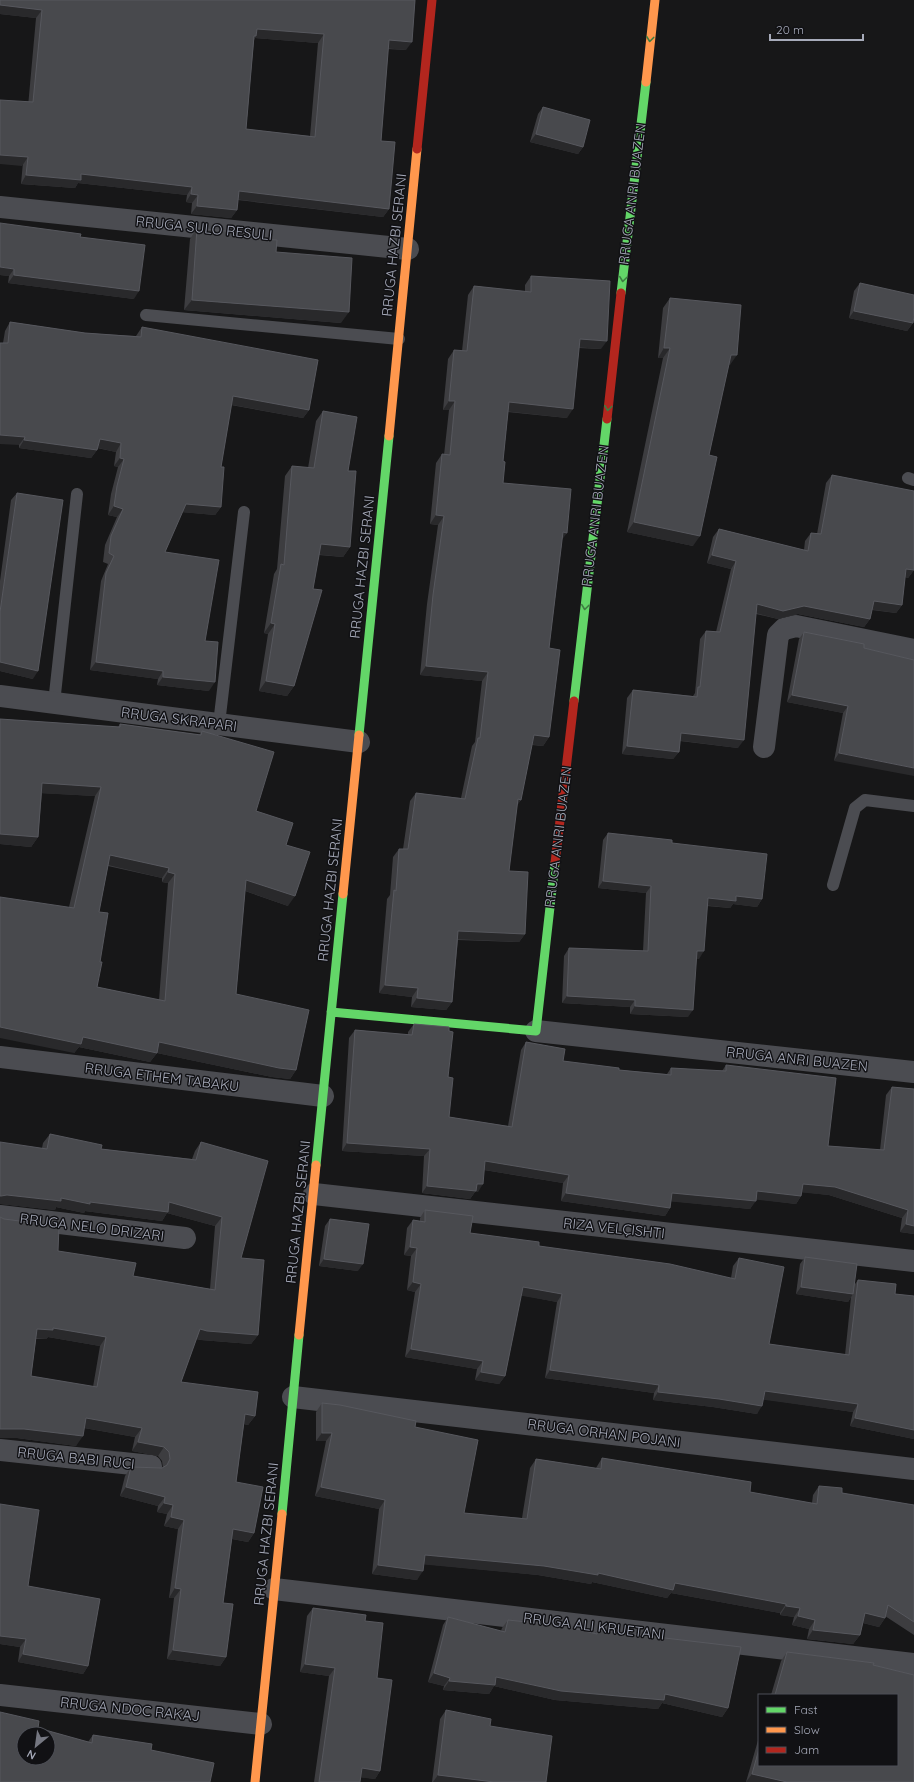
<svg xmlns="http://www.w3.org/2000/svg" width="914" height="1782" font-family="Quicksand,sans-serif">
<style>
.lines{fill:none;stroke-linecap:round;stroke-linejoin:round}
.lane{stroke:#4b4c51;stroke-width:12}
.street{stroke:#4b4c51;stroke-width:22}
.fast{stroke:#63d668;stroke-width:9}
.slow{stroke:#ff974d;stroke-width:9}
.jam{stroke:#b3261e;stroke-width:9}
.wall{fill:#3d3d40;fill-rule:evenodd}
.shaded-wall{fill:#29292b}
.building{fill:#48494d;stroke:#57585e;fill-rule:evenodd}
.oneway{stroke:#3e7d42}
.labels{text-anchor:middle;stroke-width:3;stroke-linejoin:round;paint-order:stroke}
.street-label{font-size:14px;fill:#a7abba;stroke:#111114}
</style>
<rect width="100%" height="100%" fill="#171718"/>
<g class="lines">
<!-- lane -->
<path class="lane" d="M146,315L399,339
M908,478L914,480
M54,703L77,494
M219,724L244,512
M833,885L855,808L865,800L914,806"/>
<!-- street -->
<path class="street" d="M0,207L408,249
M0,696L359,742
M764,747L778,635L784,629L796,626L914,650
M536,1031L914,1072
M0,1057L323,1096
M314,1194L914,1261
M0,1216L185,1238
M293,1397L914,1469
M0,1450L151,1466
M274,1589L914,1664
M0,1695L261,1724"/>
<!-- fast -->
<path class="fast" d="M621,293L646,82
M574,701L607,419
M359,735L389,436
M331,1012L536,1031L555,863
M316,1165L343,894
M282,1514L299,1335"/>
<!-- slow -->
<path class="slow" d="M646,82L655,0
M389,436L417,149
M343,894L359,735
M299,1335L316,1165
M255,1782L282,1514"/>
<!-- jam -->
<path class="jam" d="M417,149L432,0
M607,419L621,293
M555,863L574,701"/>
</g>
<!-- wall -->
<path class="wall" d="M0,0H415L406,50L388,49L381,141L389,209L383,217L238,200L237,210L231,218L191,214L192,203L186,202L187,195L78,183L75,188L21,184L36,18L0,14ZM255,38L318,43L310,136L246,129L254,40Z
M543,107L583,147L578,154L530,142L538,114Z
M197,228L235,237L276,252L341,323L184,310L190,239Z
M80,237L134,299L8,283L9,276L0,275Z
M531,276L601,349L579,348L567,418L508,412L503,461V483L562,541L549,648V737L543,746L532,745L521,800L517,805L509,871L525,934L519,942L458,940L452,1002L446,1010L411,1007L412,997L379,993L387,899L390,895L393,857L399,849H403L410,801L416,793L461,798L472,746L475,742L482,681L420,675L427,604L438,525L430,524L436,463L442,454L444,455L449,410H443L448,359L454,350L462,351L468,295L474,286L525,292V285Z
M860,283L913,323L907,331L849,318L854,291Z
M670,298L730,365H728L709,455L693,546L627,532L663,358H658L663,308Z
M10,322L85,333L136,336L142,327L309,410L303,418L231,405L221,467V507L215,515L182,512L165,552L205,641L209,691L157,685L158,679L90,670L101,581L108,564L103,562L105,545L117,517L108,515L111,494L118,467L114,466L116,452L97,448V450L91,458L19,448V445L3,343L5,331Z
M323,411L348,471L350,547L343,557L319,555L294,686L287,696L259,691L268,634L264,633L274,574L277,569L285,476L292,466L308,468L316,421Z
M832,475L914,570L908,578L905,577L902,605L896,613L872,610L870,619L864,627L798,614L778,619L756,614L738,748L680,741L679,752L673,759L622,754L627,698L633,690L693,696L695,693L700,639L706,631L716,632L731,569L707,563L713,537L719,529L804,550L805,541L811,533L817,534L826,483Z
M17,493L33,679L0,671V581L11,500Z
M804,632L864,648L914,660L834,761L843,713L787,702L799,639Z
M0,719L118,727L120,724L199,735L202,731L256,811L286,845L288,906L245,891L236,994L296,1070L290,1079L272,1077L157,1053L150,1062L79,1047L74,1053L69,907L95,796L42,793L38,837L31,847L0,844ZM108,866L162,878V882L168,883L159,1000L97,987L100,962L99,912Z
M608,833L672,843L762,899L757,907L733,904L730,908L707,906L699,959L696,958L688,1017L630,1014V1007L562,1003L564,956L569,948L643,951L646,893L598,888L603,840Z
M414,1024L448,1077L449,1117L508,1126L521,1050L526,1042L563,1061L619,1070L667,1074L671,1068L722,1071L726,1065L828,1146L880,1150L886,1095L892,1087L914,1089V1234L900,1232L902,1218L829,1195L802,1192L801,1196L796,1204L756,1199L750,1209L671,1201L670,1208L665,1216L561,1201L563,1183L484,1170L478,1192H475L470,1199L422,1193L424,1156L342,1151L349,1038L355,1030L408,1035V1032Z
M50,1134L101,1149L192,1159L195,1151L201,1142L241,1258L258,1335L251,1344L201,1340L196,1339L181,1382L255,1416L248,1425L244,1424L236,1482L254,1533L248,1542L232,1539L223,1603L226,1657L220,1666L167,1659L174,1598H169L178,1529L164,1526L167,1514L157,1512L158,1506L120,1496L125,1476L131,1467L162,1468H163L162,1461L158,1456L132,1451L135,1437L84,1428L76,1446L17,1438H0V1217L58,1251L133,1276L210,1289L215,1226L167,1213L162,1221L85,1211L84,1213L56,1207L55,1210L1,1204L42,1148L43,1143ZM48,1337L100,1346L93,1387L31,1376L36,1339H46Z
M425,1210L470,1233L539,1246L731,1278L733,1266L739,1258L769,1344L845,1355L851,1297L848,1302L796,1294L800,1264L805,1257L855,1284L858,1280L895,1294L914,1296V1439L850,1426L853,1412L763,1399L757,1414L713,1407L653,1400L654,1393L545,1378L557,1302L521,1295L505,1376L499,1384L475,1380L477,1369L405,1357L415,1292L407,1290L411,1256L404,1255L407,1228L413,1220L420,1221V1218Z
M330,1219L358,1271L319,1266L325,1226Z
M322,1403L415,1427L464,1513L522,1518L530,1468L536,1459L596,1468L602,1458L750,1492L812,1503L813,1495L819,1486L842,1493L914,1505V1635L885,1616V1618L879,1627L863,1623L860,1635L853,1644L807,1639L809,1629L792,1625L794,1617L780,1615V1613L671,1593L667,1598L592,1582L591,1584L538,1575L424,1564L417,1580L372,1574L379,1509L315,1496L326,1441H316V1412Z
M0,1504L28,1586L88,1666L83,1674L18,1662L20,1647L0,1644Z
M313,1608L365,1621L377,1678L380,1771L375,1779L361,1777L360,1782H314L329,1676L300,1672L307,1616Z
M448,1617L501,1631L502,1628L508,1620L595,1633L597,1630L728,1708L722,1717L662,1703L658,1709L555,1700L494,1686L489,1694L443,1690L444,1686L428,1682L443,1625Z
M787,1652L874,1663L873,1665L914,1675V1782H746L759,1737V1765H897V1695H771L781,1661Z
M446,1710L490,1726L546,1782H432L440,1719Z
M38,1728L88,1742L93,1735L151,1750L210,1782Z"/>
<!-- shaded-wall -->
<path class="shaded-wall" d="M0,5L42,10L36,18L0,14Z
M257,29L324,34L318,43L255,38L251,45Z
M389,40L412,42L406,50L383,48Z
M536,134L583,147L578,154L530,142Z
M0,155L28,157L22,166L0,164Z
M81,174L192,187L187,195L78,183L75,188L21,184L26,175Z
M239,191L389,209L383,217L234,199Z
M191,194L198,195L192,203L186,202Z
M197,206L237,210L231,218L191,214Z
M0,267L14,269L9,276L0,275Z
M14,275L139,291L134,299L8,283Z
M192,300L349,312L341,323L184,310Z
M854,311L913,323L907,331L849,318Z
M580,339L607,341L601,349L574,347Z
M664,348H670L663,358H658Z
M731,355H737L730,365H724Z
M233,396L309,410L303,418L227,404Z
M449,401H455L449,410H443Z
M509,402L573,409L567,418L503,411Z
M0,435L25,437L19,445L0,444Z
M100,439L121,443L116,452L94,447Z
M24,440L97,450L91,458L19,448Z
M120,458L124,459L118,467L114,466Z
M186,504L221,507L215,515L180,512Z
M114,506L123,509L117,517L108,515Z
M436,515L444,516L438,525L430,524Z
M634,522L700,536L693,546L627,532Z
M563,532L567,533L561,541Z
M321,544L350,547L343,557L314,554Z
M712,555L736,561L731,569L707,563Z
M906,569L914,570L908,578L901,576Z
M874,601L902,605L896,613L868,609Z
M757,604L804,606L870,619L864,627L798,614L778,619L752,612Z
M271,623L275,624L268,634L264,633Z
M0,662L38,671L33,679L0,671Z
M96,662L163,671L158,679L90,670Z
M426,666L488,672L482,681L420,675Z
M163,677L215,682L209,691L157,685Z
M266,681L294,686L287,696L259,691Z
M792,695L848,706L843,713L787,702Z
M681,733L744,740L738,748L675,740Z
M534,735L549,737L543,746L528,744Z
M627,746L679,752L673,759L622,754Z
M839,753L914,768V776L834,761Z
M42,783L101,787L95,796L36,793Z
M518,799L521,800L515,808Z
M0,834L38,837L31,847L0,844Z
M110,855L169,868L162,878L104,864Z
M168,872L175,874L168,883L162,882Z
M246,880L295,896L288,906L240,889Z
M603,881L651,886L646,893L598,888Z
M736,896L762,899L757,907L733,904L730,908L703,905L708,898Z
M458,931L525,934L519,942L452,939Z
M697,951H704L699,959L692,958Z
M385,985L418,988L412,997L379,993Z
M567,996L635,1000L630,1007L562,1003Z
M417,998L452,1002L446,1010L411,1007Z
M635,1006L693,1010L688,1017L630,1014Z
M0,1027L83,1037L159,1042L296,1070L290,1079L272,1077L157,1053L150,1062L79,1047L74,1053L0,1038Z
M347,1143L430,1149L424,1156L342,1151Z
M485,1161L569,1175L563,1183L479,1169Z
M477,1184H483L478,1192H475L470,1199L422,1193L427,1186Z
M803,1184L835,1187L908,1210L902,1218L829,1195L797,1192Z
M757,1191L801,1196L796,1204L751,1199Z
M566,1193L670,1208L665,1216L561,1201Z
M672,1193L756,1201L750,1209L666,1201Z
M7,1195L61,1198L90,1202H169L222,1217L215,1226L167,1213L162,1221L85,1211L84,1213L56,1207L55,1210L0,1204V1196H1Z
M906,1224L914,1226V1234L900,1232Z
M410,1247L417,1248L411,1256L404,1255Z
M324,1259L363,1264L358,1271L319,1266Z
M413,1282L421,1284L415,1292L407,1290Z
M523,1287L562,1294L557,1302L517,1295Z
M801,1287L853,1294L848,1302L796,1294Z
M53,1328L106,1337L100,1346L48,1337L46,1339L31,1338L37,1329Z
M200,1329L258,1335L251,1344L201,1340L194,1338Z
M411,1349L483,1361L477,1369L405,1357Z
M550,1370L659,1385L654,1393L545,1378Z
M481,1372L505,1376L499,1384L475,1380Z
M765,1391L858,1404L853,1412L759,1399Z
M658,1392L719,1399L762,1406L757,1414L713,1407L653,1400Z
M245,1414L255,1416L248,1425L238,1423Z
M86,1418L142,1428L135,1437L79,1427Z
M855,1418L914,1430V1439L850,1426Z
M0,1429H24L83,1436L76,1446L17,1438H0Z
M322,1433H332L326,1441H316Z
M138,1442L164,1447L158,1456L132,1451Z
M126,1487L165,1497L158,1506L120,1496Z
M321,1487L385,1500L379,1509L315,1496Z
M164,1503L173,1505L167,1514L157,1512Z
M171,1517L184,1520L178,1529L164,1526Z
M233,1529L254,1533L248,1542L227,1538Z
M425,1555L544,1566L675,1583L786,1604L780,1613L671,1593L667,1598L592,1582L591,1584L538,1575L419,1564Z
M378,1565L423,1571L417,1580L372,1574Z
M175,1588L181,1589L174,1598H169Z
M786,1606L800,1608L794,1617L780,1615Z
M865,1613L885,1618L879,1627L859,1622Z
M798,1616L815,1620L809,1629L792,1625Z
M813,1630L860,1635L853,1644L807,1639Z
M0,1636L26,1639L20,1647L0,1644Z
M173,1650L226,1657L220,1666L167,1659Z
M23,1654L88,1666L83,1674L18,1662Z
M305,1664L335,1668L329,1676L300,1672Z
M434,1673L450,1678L444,1686L428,1682Z
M496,1677L665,1694L728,1708L722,1717L662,1703L658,1709L555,1700L494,1686L489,1694L443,1690L449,1681Z
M362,1768L380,1771L375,1779L356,1777Z
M752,1774L787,1782H746Z
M438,1775L494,1782H433Z"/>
<!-- building -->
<path class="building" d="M0,0H415L412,42L389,40L381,141L395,142L389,209L239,191L237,210L197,206L198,195L191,194L192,187L81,174V180L26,175L28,157L0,155V100L33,102L42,10L0,5ZM257,29L324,34L315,137L246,129L254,36H256Z
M543,107L590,120L583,147L536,134Z
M0,223L81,234L80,237L145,245L139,291L14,275V269L0,267Z
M197,228L235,232V237L277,240L276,252L352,258L349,312L192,300Z
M531,276L610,281L607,341L580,339L573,409L509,402L503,461L505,462L503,483L571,489L567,533L563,532L549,648L560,650L549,737L534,735L521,800L518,799L509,871L528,872L525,934L458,931L452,1002L417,998L418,988L385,985L394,890L396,891L399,849H408L416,793L465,799L478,738H480L488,672L426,666L433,595L444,516L436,515L442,454L450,455L455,401H449L454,350L467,351L474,286L531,292Z
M860,283L914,295V316L913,323L854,311Z
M670,298L741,305L737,355H731L709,455L717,457L700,536L634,522L670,348H664Z
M10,322L85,333L141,337L142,327L318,360L309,410L233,396L221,467H224L221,507L186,504L165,552L219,560L205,641L218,642L215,682L163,677V671L96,662L106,573L114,556L109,553L111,536L123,509L114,506L117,486L124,459L120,458L121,443L100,439L97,450L24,440L25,437L0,435V343H8Z
M323,411L357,417L348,471H356L350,547L321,544L313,589L322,590L294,686L266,681L275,624L271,623L281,564L284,565L292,466L314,468Z
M832,475L914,491V570L906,569L902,605L874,601L870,619L804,606L783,611L757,604L744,740L681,733L679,752L627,746L633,690L697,697L698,687H700L706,631L720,632L736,561L712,555L719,529L808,551L811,533L821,534Z
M17,493L63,500L38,671L0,662V612Z
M804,632L864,644V648L914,660V768L839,753L848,706L792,695Z
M0,719L120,727V724L201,735L202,731L274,752L256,811L293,823L286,845L310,852L295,896L246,880L236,994L309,1010L296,1070L279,1068L159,1042L157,1053L83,1037L81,1044L0,1027V897L74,908L101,787L42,783L38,837L0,834ZM110,855L169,868L168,872L175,874L165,1001L97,987L102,962H100L108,913L99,912Z
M608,833L672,840V843L767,854L762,899L736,896V901L708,898L704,951H697L693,1010L635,1006V1000L567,996L569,948L648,951L651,886L603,881Z
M414,1024L449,1027V1031L453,1032L448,1077L453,1078L449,1117L512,1127L526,1042L565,1049L563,1061L619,1068V1070L671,1075V1068L726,1071V1065L836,1078L828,1146L884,1150L892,1087L914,1089V1226L906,1224L908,1210L835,1187L803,1184L801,1196L757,1191L756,1201L672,1193L670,1208L566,1193L569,1175L485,1161L483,1184H477L476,1191L427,1186L430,1149L347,1143L355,1030L412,1035Z
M50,1134L102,1145L101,1149L196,1160L201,1142L268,1161L241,1258L264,1260L258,1335L207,1331L200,1329L181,1382L258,1392L255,1416L245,1414L236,1482L263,1487L254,1533L233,1529L223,1603L233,1604L226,1657L173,1650L181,1589L175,1588L184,1520L171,1517L173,1505L164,1503L165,1497L126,1487L131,1467L162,1468L167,1465L170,1459L169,1452L164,1447L138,1442L142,1428L86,1418L83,1436L24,1429H0V1217L4,1219L59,1226L58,1251L136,1263L133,1276L215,1290L222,1217L169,1202L168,1212L90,1202V1204L61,1198V1201L7,1195L1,1196H0V1142L47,1149ZM53,1328L106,1337L97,1387L31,1376L37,1329L53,1330Z
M425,1210L473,1216L470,1233L539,1242V1246L670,1264L735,1279L739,1258L784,1267L769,1344L849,1355L858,1280L896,1284L895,1294L914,1296V1430L855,1418L858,1404L765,1391L762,1406L719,1399L658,1392L659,1385L550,1370L562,1294L523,1287L505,1376L481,1372L483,1361L411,1349L421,1284L413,1282L417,1248L410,1247L413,1220L425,1222Z
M330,1219L369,1224L363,1264L324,1259Z
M805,1257L857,1264L853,1294L801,1287Z
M322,1403L340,1405L416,1421L415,1427L478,1440L464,1513L527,1519L536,1459L601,1469L602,1458L751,1482L750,1492L817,1504L819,1486L842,1488V1493L914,1505V1622L888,1605L885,1618L865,1613L860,1635L813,1630L815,1620L798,1616L800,1608L786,1606V1604L675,1583L673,1590L598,1573V1575L544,1566L425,1555L423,1571L378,1565L385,1500L321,1487L332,1433H322Z
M0,1504L39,1510L28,1586L100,1599L88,1666L23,1654L26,1639L0,1636Z
M313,1608L366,1615L365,1621L383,1623L377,1678L392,1680L380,1771L362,1768L360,1782H319L335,1668L305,1664Z
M448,1617L505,1632L508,1620L564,1626L597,1634V1630L741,1647L728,1708L665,1694L664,1700L561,1691L496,1677L495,1685L449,1681L450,1678L434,1673Z
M787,1652L874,1663L873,1665L914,1675V1782H787L752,1774L759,1749V1765H897V1695H775Z
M446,1710L491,1719L490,1726L552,1736L546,1782H494L438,1775Z
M0,1712L39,1721L38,1728L92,1743L93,1735L152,1744L151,1750L214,1763L210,1782H0ZM24,1734H48V1758H24Z"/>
<!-- one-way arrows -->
<defs><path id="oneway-chevron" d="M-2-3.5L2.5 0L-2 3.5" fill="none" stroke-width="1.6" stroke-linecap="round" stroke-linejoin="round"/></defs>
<g class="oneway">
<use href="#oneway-chevron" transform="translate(650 39) rotate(97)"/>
<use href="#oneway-chevron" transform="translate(623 279) rotate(97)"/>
<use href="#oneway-chevron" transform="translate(608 408) rotate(97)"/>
<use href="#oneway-chevron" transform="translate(585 607) rotate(97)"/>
</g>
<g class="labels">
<!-- street labels -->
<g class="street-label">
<text transform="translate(632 194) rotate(-83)" y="5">RRUGA ANRI BUAZEN</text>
<text transform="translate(204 228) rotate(6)" y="5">RRUGA SULO RESULI</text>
<text transform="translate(394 245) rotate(-84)" y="5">RRUGA HAZBI SERANI</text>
<text transform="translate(595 516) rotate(-83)" y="5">RRUGA ANRI BUAZEN</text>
<text transform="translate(362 567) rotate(-84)" y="5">RRUGA HAZBI SERANI</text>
<text transform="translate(179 719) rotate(7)" y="5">RRUGA SKRAPARI</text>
<text transform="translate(558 837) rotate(-83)" y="5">RRUGA ANRI BUAZEN</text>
<text transform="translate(330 890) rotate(-84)" y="5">RRUGA HAZBI SERANI</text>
<text transform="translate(797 1059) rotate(6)" y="5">RRUGA ANRI BUAZEN</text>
<text transform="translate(162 1077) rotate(7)" y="5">RRUGA ETHEM TABAKU</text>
<text transform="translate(298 1212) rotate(-84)" y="5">RRUGA HAZBI SERANI</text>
<text transform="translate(92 1227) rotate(7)" y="5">RRUGA NELO DRIZARI</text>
<text transform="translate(614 1228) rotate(6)" y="5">RIZA VELÇISHTI</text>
<text transform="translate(604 1433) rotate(7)" y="5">RRUGA ORHAN POJANI</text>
<text transform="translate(76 1458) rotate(6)" y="5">RRUGA BABI RUCI</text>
<text transform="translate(266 1534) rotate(-84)" y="5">RRUGA HAZBI SERANI</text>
<text transform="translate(594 1626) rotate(7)" y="5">RRUGA ALI KRUETANI</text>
<text transform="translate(130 1709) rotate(6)" y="5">RRUGA NDOC RAKAJ</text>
</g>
</g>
<!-- legend -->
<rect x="758" y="1694" width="140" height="72" fill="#111114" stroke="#4d4f56"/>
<rect x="766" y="1707" width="20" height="6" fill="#63d668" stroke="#4d4f56"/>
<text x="794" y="1714" font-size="12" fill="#a7abba">Fast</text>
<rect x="766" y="1727" width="20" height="6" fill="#ff974d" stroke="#4d4f56"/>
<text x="794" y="1734" font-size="12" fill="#a7abba">Slow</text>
<rect x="766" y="1747" width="20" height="6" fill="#b3261e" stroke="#4d4f56"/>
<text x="794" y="1754" font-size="12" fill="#a7abba">Jam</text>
<!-- north arrow -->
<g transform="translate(36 1746) rotate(209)"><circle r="19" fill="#111114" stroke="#4d4f56"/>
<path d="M0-3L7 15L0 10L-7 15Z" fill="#757781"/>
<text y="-6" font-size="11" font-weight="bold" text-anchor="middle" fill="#a7abba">N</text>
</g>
<!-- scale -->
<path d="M770 34v6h93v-6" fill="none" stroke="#a7abba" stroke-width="2"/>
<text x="776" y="34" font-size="12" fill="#a7abba" stroke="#111114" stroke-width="3" paint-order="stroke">20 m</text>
</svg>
